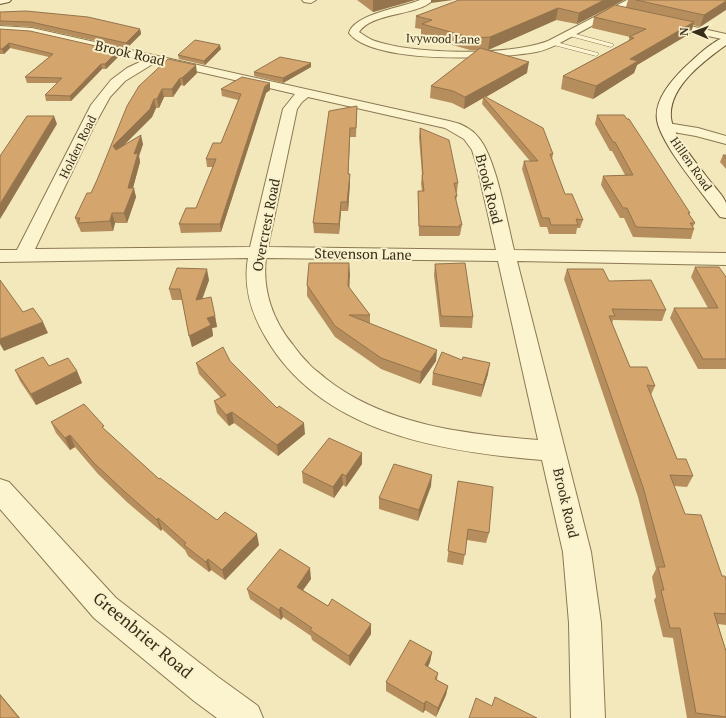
<svg xmlns="http://www.w3.org/2000/svg" width="726" height="718" font-family="'PT Serif',serif">
<style>
.lines{fill:none;stroke-linecap:round;stroke-linejoin:round}
.lane-casing{stroke:#8b7853;stroke-width:1}
.street-casing{stroke:#8b7853;stroke-width:2}
.secondary-casing{stroke:#6c5837;stroke-width:2}
.lane{fill:#fcf4cf;fill-rule:evenodd}
.street{fill:#fcf4cf;fill-rule:evenodd}
.secondary{fill:#fcf4cf;fill-rule:evenodd}
.wall{fill:#b68e5e}
.shaded-wall{fill:#94744c}
.building{fill:#d4a56d;stroke:#94744c}
.labels{text-anchor:middle;stroke-width:4;stroke-linejoin:round;paint-order:stroke}
.far-street-label{font-size:12px;fill:#382c1a;stroke:#f9f1cb}
.street-label{font-size:14px;fill:#382c1a;stroke:#f9f1cb}
.near-street-label{font-size:17px;fill:#382c1a;stroke:#f9f1cb}
</style>
<rect width="100%" height="100%" fill="#f2e8bb"/>
<g class="lines">
<defs>
<path id="lane" d="M568,32L613,44L614,45L611,47L566,35L565,34Z
M552,41L598,53L599,54L596,56L550,44V42Z"/>
<path id="street" d="M302,0H316L311,3L304,2Z
M420,0H433C418,16 372,12 359,32C364,35 368,38 372,40C414,55 507,56 548,41L627,0H640L556,45C549,48 543,51 536,52C499,59 373,65 349,33C354,14 404,7 420,0Z
M663,20L726,34V40L659,25L658,23Z
M0,26L32,28L449,121C459,123 471,128 478,137C496,157 507,222 514,250L726,253V265L517,261L591,552L601,623L605,718H571L569,623L563,552L542,460C442,452 321,433 266,338C251,313 243,287 248,258L0,262V250H17L91,105L111,80L127,68L144,60L32,34L0,32ZM156,62L295,94L283,109L250,247L35,249L94,126L110,97L125,81ZM308,97L445,128L464,139L472,150L477,166L496,250L268,247L297,109L302,102ZM266,258L498,261L538,440C465,434 384,425 325,378C320,373 313,369 309,364C303,358 298,352 293,345C273,321 262,290 266,258Z
M667,123L698,128L726,136V144L696,136L662,130L660,127L662,124Z
M0,479L9,482L116,598L218,677L258,706L263,718H217L194,701L94,618L0,509Z"/>
<path id="secondary" d="M0,0H11L9,2L0,4Z
M726,37V45C704,61 668,87 671,118C673,136 695,161 706,176C710,182 724,196 726,203C726,207 726,213 726,218L720,217C704,195 661,145 657,120C654,100 672,80 685,67C695,58 713,40 726,37Z"/>
</defs>
<!-- lane casing -->
<use href="#lane" class="lane-casing"/>
<!-- street casing -->
<use href="#street" class="street-casing"/>
<!-- secondary casing -->
<use href="#secondary" class="secondary-casing"/>
<!-- lane -->
<use href="#lane" class="lane"/>
<!-- street -->
<use href="#street" class="street"/>
<!-- secondary -->
<use href="#secondary" class="secondary"/>
</g>
<!-- wall -->
<path class="wall" d="M357,0H415L373,12Z
M459,0H624L577,24L556,20L488,50H485L527,73L486,97L553,154L552,160L565,194L583,220L580,228H577L576,234H549L547,227H540L522,169L524,161H530L482,104L483,98L464,109L452,103L430,98L431,86L478,50H470L421,36V29L415,28L416,16Z
M628,0H726L700,27L693,25L691,33L637,65L634,73L593,99L561,89L563,76L628,41L630,37L592,28L594,17L626,7Z
M0,12L140,29L141,34L127,48L32,27L0,25Z
M0,29L119,56L106,69H102L71,101H46L45,95L57,83H27L25,77L49,57L10,48L4,54H0Z
M221,49L205,65L179,59L178,55Z
M311,67L283,83L254,76V72Z
M197,73L184,86L181,85L173,97H164L159,108H156L152,117L124,145L143,144L139,156L140,162L133,188L136,197L127,223H115L113,231L81,232L79,227V228L75,218L91,193L97,180L139,86Z
M221,89L270,90L266,93L221,232L181,233L179,224L196,208L213,167H207L206,159L221,143L238,100L222,96Z
M357,106L356,137H350L348,174H350V183L348,211H341L339,234L314,233L313,223Z
M597,115L690,213L689,214L695,223L693,227L694,229L691,239L633,237L624,218H620L601,185L603,176L625,175L612,151H610L595,124Z
M420,128L458,183L457,192H456L457,196L456,201L462,225L460,235H459V236H419L418,200V191H422L421,184L422,175L419,137Z
M723,155H726V169L720,162Z
M349,263V287L370,315V323L436,361L420,384L381,369L335,337L307,296V285Z
M435,264L473,317L472,328L440,327L434,275Z
M695,267L726,277V369H698L670,318L674,308H708L691,277Z
M567,269L609,281L666,310L662,321L613,320L612,324L630,367L655,386L651,395L677,459L693,476L687,487L674,486L685,514L722,576L726,580V625L718,624L726,651V718H687L673,638L663,637L654,600L656,597L652,577L656,569L638,497L564,279Z
M209,280L202,299L215,316L217,327L212,328L213,336L192,347L182,300H172L169,289Z
M230,361L277,408L305,434L278,456L234,423L229,426L217,413L214,401L221,398L199,374L196,363Z
M49,366L77,371L82,383L36,405L20,381L15,370Z
M433,373L488,374L481,397L432,385Z
M51,422L106,431L159,479L217,520L259,545L225,580L211,570L209,572L188,556L185,550L162,529L161,531L128,503L98,474L75,447L70,450L56,433Z
M362,453V464L346,487L343,485L334,498L303,483L302,472Z
M458,481L489,533L486,543L467,540L463,565L447,562Z
M431,486L418,521L379,509V498Z
M311,579L303,590L328,606L371,624V634L350,666L312,640L311,636L283,617L281,620L250,599L247,589Z
M432,652L430,662L428,667L438,673L437,680L448,686L446,695L436,717L425,710L423,713L386,691V682Z"/>
<!-- shaded-wall -->
<path class="shaded-wall" d="M373,0H415L373,12Z
M431,0H453L431,3Z
M604,0H624L577,24L579,13Z
M726,1V10L700,27L704,15Z
M558,8L556,20L488,50L490,37Z
M694,22L691,33L637,65L634,73L593,99L596,86L630,59Z
M140,29L141,34L127,48L126,43Z
M9,43L10,48L4,54L2,49Z
M220,45L221,49L205,65L204,61Z
M118,51L119,56L106,69L105,64Z
M529,62L527,73L484,98L483,97V98L464,109L465,97Z
M311,63V67L283,83V78Z
M101,64L102,69L71,101L70,96Z
M196,65L197,73L184,86L182,78Z
M180,78L181,85L173,97L172,89Z
M270,83V90L266,93L221,232L220,224L265,86Z
M162,89L164,97L159,108L157,99Z
M154,99L156,108L152,117L115,154L113,146Z
M54,116L57,124L5,211L0,219V204Z
M350,128V137L348,183V174Z
M141,135L143,144L139,156L140,162L131,195L134,188L136,197L127,223L124,213L128,188L134,154Z
M350,174V183L348,211L347,202Z
M341,202V211L339,234V224Z
M112,213L115,223L113,231L110,221Z
M349,263L350,274L349,297L348,286Z
M207,269L209,280L198,311L196,300Z
M215,316L217,327L212,328L213,336L192,347L189,336L207,318Z
M43,322L48,333L4,351L0,344V339Z
M437,350L436,361L420,384L421,372Z
M490,363L488,374L481,397L483,385Z
M77,371L82,383L36,405L31,394Z
M232,412L234,423L229,426L226,415Z
M304,423L305,434L278,456L277,445Z
M70,435L75,447L70,450L65,438Z
M362,453V464L346,487V476Z
M342,474L343,485L334,498L333,487Z
M432,475L431,486L418,521L419,510Z
M158,518L162,529L161,531L157,520Z
M257,534L259,545L225,580L222,570Z
M208,559L211,570L209,572L206,562Z
M310,568L311,579L298,597L297,587Z
M281,607L283,617L281,620L279,610Z
M371,624V634L350,666L349,656Z
M432,652L430,662L424,675L425,665Z
M448,686L446,695L436,717L438,708Z
M0,694L20,718H19L0,695Z
M426,701L425,710L423,713L424,704Z"/>
<!-- building -->
<path class="building" d="M459,0H604L579,13L558,8L490,37L472,38L422,24L432,20L416,16Z
M636,0H726V1L704,15Z
M615,5L694,22L630,59L638,61L596,86L563,76L634,38L629,37L646,29L594,17Z
M26,11L88,17L140,29L126,43L31,22L0,21V12Z
M0,29L30,31L118,51L105,64H101L70,96L45,95L62,78L25,77L53,54L9,43L2,49H0Z
M195,40L220,45L204,61L178,55Z
M480,48L529,62L465,97L453,91L431,86Z
M280,57L311,63L283,78L254,72Z
M168,59L196,65L182,78H180L172,89H162L157,99H154L150,109L113,146L116,150L141,135L134,154L138,153L128,188H134L124,213H112L110,221L78,223L80,218H75L87,193H91L97,180L127,106L139,86Z
M242,77L270,83L265,86L220,224H179L186,208H196L216,159H206L213,143H221L241,94L221,89Z
M484,96L543,128L553,154H550L565,194H572L583,220L576,219L578,225H551L549,218H542L524,161H538L483,97Z
M357,106L356,128H350L348,174H350L347,202H341L339,224L313,223L329,111Z
M597,115H624L627,119H629L690,213H688L695,223H690L694,229L636,227L627,208H623L603,176L633,175L615,142H613Z
M27,116H54L0,204V156Z
M420,128L449,140L458,183H454L457,196H455L462,225H459L460,227L419,226L418,191H424L422,175H423Z
M723,155H726V159Z
M309,263H349L348,286L370,315H349L437,350L421,372L381,358L335,326L307,285Z
M465,263L473,317L441,316L435,264Z
M695,267H719L726,277V359H703L674,308H718Z
M177,268L207,269L196,300L211,297L215,316L207,318L211,325L189,336L180,289H169Z
M567,269H603L609,281L651,280L666,310L612,309L615,316H609L630,367H647L655,386L647,385L677,459H686L693,476L670,475L685,514L701,515L722,576H725L726,580V614L714,613L726,651V717L696,713L680,628H670L661,590H664L658,567H665L643,487Z
M0,280L23,312L33,308L43,322L0,339Z
M223,347L230,361L277,408L279,406L304,423L277,445L232,412L226,415L214,401L226,395L196,363Z
M442,352L462,360L463,357L490,363L483,385L433,373Z
M43,357L49,366L68,358L77,371L31,394L15,370Z
M84,404L104,426L102,427L159,479L160,478L217,520L225,512L257,534L222,570L208,559L206,562L184,545L186,543L158,518L157,520L124,491L94,463L70,435L65,438L51,422Z
M329,438L362,453L346,476L342,474L333,487L302,472Z
M394,464L432,475L419,510L379,498Z
M458,481L493,487L489,533L468,529L465,555L448,551Z
M280,549L310,568L297,587L328,606L332,599L371,624L349,656L310,630L312,628L281,607L279,610L247,589Z
M410,640L432,652L425,665L438,673L435,679L448,686L438,708L426,701L424,704L386,682Z
M0,695L19,718H0Z
M495,697L537,718H469L476,698L492,706Z"/>
<g class="labels">
<!-- far-street labels -->
<g class="far-street-label">
<text transform="translate(443 39) rotate(1)" y="4">Ivywood Lane</text>
<text transform="translate(78 147) rotate(-64)" y="4">Holden Road</text>
<text transform="translate(691 164) rotate(55)" y="4">Hillen Road</text>
</g>
<!-- street labels -->
<g class="street-label">
<text transform="translate(130 53) rotate(13)" y="5">Brook Road</text>
<text transform="translate(489 189) rotate(76)" y="5">Brook Road</text>
<text transform="translate(266 225) rotate(-79)" y="5">Overcrest Road</text>
<text transform="translate(363 254) rotate(1)" y="5">Stevenson Lane</text>
<text transform="translate(566 503) rotate(77)" y="5">Brook Road</text>
</g>
<!-- near-street labels -->
<g class="near-street-label">
<text transform="translate(143 635) rotate(40)" y="6">Greenbrier Road</text>
</g>
</g>
<!-- north arrow -->
<g transform="translate(694 32) rotate(272)" stroke="#f9f1cb" stroke-width="3" paint-order="stroke">
<path d="M0-3L7 15L0 10L-7 15Z" fill="#382c1a"/>
<text y="-6" font-size="11" font-weight="bold" text-anchor="middle" fill="#382c1a">N</text>
</g>
</svg>
